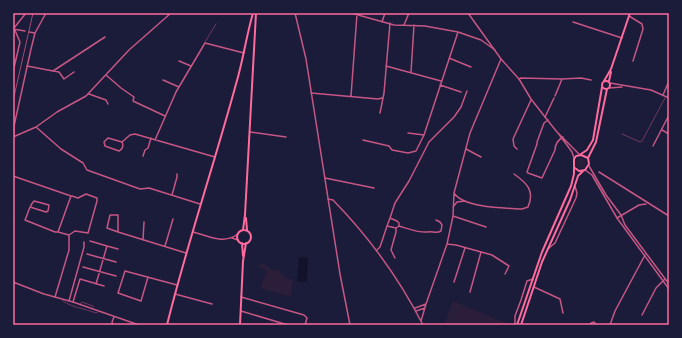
<svg xmlns="http://www.w3.org/2000/svg" width="682" height="338" font-family="'Asap Condensed',sans-serif">
<style>
.green{fill:#2a1e3b}
.water{fill:#12122b}
.lines{fill:none;stroke-linecap:round;stroke-linejoin:round}
.service{stroke:#c65784;stroke-width:0.5}
.minor{stroke:#c65784;stroke-width:1.5}
.tertiary{stroke:#c65784;stroke-width:1.5}
.secondary{stroke:#ff6b9d;stroke-width:2}
.rail{stroke:#a44b75;stroke-width:1}
.neatline{fill:none;stroke:#ff6b9d;stroke-width:1.5}
</style>
<rect width="100%" height="100%" fill="#1b1b3a"/>
<!-- green -->
<path class="green" d="M576 163a5 5 0 1 1 10 0a5 5 0 1 1-10 0Z
M260,263L270,267V269L280,271V274H283L285,278L293,280L291,297L260,288L267,271L258,267Z
M453,301L511,325H444Z"/>
<!-- water -->
<path class="water" d="M299,257L308,258L307,282L297,281Z"/>
<g class="lines">
<!-- service -->
<path class="service" d="M205,42L216,24
M622,134L640,142L642,141L665,98
M62,300C69,307 86,309 96,313L98,312
M80,304L82,302L93,306V307"/>
<!-- minor -->
<path class="minor" d="M351,13L394,25L425,26L458,32L481,40L495,50
M629,16L642,24L643,29L633,61
M382,22L385,13
M573,22L622,38
M404,25L409,13
M449,58L471,67
M179,61L191,66
M27,66L53,71L105,37
M386,66L441,81
M53,71L59,72L64,79L74,72
M13,72L20,42L14,28L26,13
M411,72L414,25
M106,75L121,88L134,97L133,101L165,116
M519,79L521,78L562,79L581,78L591,80
M163,80L179,87
M440,85L461,92
M311,93L378,99L382,98
M89,94L106,100L108,104
M663,95L669,81
M351,96L357,14
M555,96L562,79
M380,113L384,93L390,23
M545,117L554,98
M548,120L544,123L537,142V144L527,172L528,173L542,178L555,150C555,144 558,140 563,137
M36,127L61,149L83,163L87,170L140,189L149,188L200,204
M662,130L669,134
M250,132L286,137
M408,133L424,135
M13,137L36,127L57,112L86,96L129,50L171,13
M155,140L176,92L205,43L244,53
M363,140L389,146L392,150L408,153L416,151L424,135L458,32
M122,142C124,146 122,150 119,151L105,146L104,142L108,138L122,142L130,135L135,134L215,157
M653,146L669,115
M466,149L481,157
M517,149L514,146L513,139L531,100
M143,156L145,150L148,148L151,138
M599,172L669,216
M13,176L71,196L58,232H55L25,220C28,214 29,206 34,201L49,205L48,211L46,212L30,207
M325,178L374,188
M454,193C464,208 505,208 522,209L528,207C535,191 527,183 514,174
M172,195L177,177V174
M328,199L333,200C370,238 399,278 423,325
M453,207L457,202L465,201
M453,216L486,227
M390,218L395,203L409,181L429,142L454,117L461,107L467,91
M617,218L639,205L646,204
M387,226L390,218L397,221L399,223V226
M396,228L399,226C409,229 418,233 428,232C433,231 436,234 441,231L442,225L440,222L436,220
M118,232L107,228L110,215H118V232L186,253
M193,232C209,236 223,245 238,234
M69,235L75,231L88,233L97,201V198L86,194L78,198L72,196
M232,238L238,240
M143,240L144,222
M90,241L107,246
M447,244L456,245L492,255L509,266L505,274
M165,246L173,219
M549,248L555,243L576,198L577,193L575,186
M377,250L380,247L387,226L396,228V232L391,250L395,258
M87,254L116,262
M83,267L116,276
M148,277L141,301L118,293L125,271L177,285
M454,282L465,248
M96,284L107,246L118,249
M534,287L560,299L563,313
M470,292L481,252
M175,294L212,304
M55,297L69,250V235L58,232
M241,297L304,315L307,318L305,325
M69,301L84,247V242
M73,302L80,279L104,286
M415,308L426,304
M241,311L288,325
M416,311L425,308
M642,315L656,288L665,279
M421,321L426,304L447,244L453,216L454,193L470,133L501,59
M113,325L112,322L114,317
M515,325V316L521,300L527,281L533,279
M590,325L591,323L594,322L597,325
M610,325L615,311L645,255"/>
<!-- tertiary -->
<path class="tertiary" d="M295,13L306,59L340,274L350,325
M468,13L501,59L519,79L531,99L545,117L557,132L580,155
M13,29L25,31
M29,32L35,33
M610,83L651,90L669,98
M609,88L622,87
M558,133L572,152L574,158
M13,148L14,126L31,49L35,33L46,13
M589,166L606,195L621,215L625,225L669,284
M585,170L592,175L617,218L669,289
M13,282L44,294L73,302L139,325"/>
<!-- secondary -->
<path class="secondary" d="M602 85a4 4 0 1 1 8 0a4 4 0 1 1-8 0Z
M604,81L611,69L630,13
M609,81L611,72
M581,154L587,150L593,140L602,87
M588,158L596,142L607,89
M246,218L247,230
M243,230L245,215L256,13
M237 237a7 7 0 1 1 14 0a7 7 0 1 1-14 0Z
M242,243L243,256
M167,325C187,244 214,165 236,84C243,61 246,37 253,13
M240,325L243,261L246,243
M517,325L542,252L571,186L574,174V159L576,156L581,155L588,158L589,164L585,170L579,171L575,168
M521,325L542,262L570,200L578,176L583,171"/>
<!-- rail -->
<path class="rail" d="M13,101L33,13"/>
</g>
<!-- border -->
<rect width="682" height="338" fill="none" stroke="#1b1b3a" stroke-width="28"/>
<rect x="14" y="14" width="654" height="310" class="neatline"/>
</svg>
